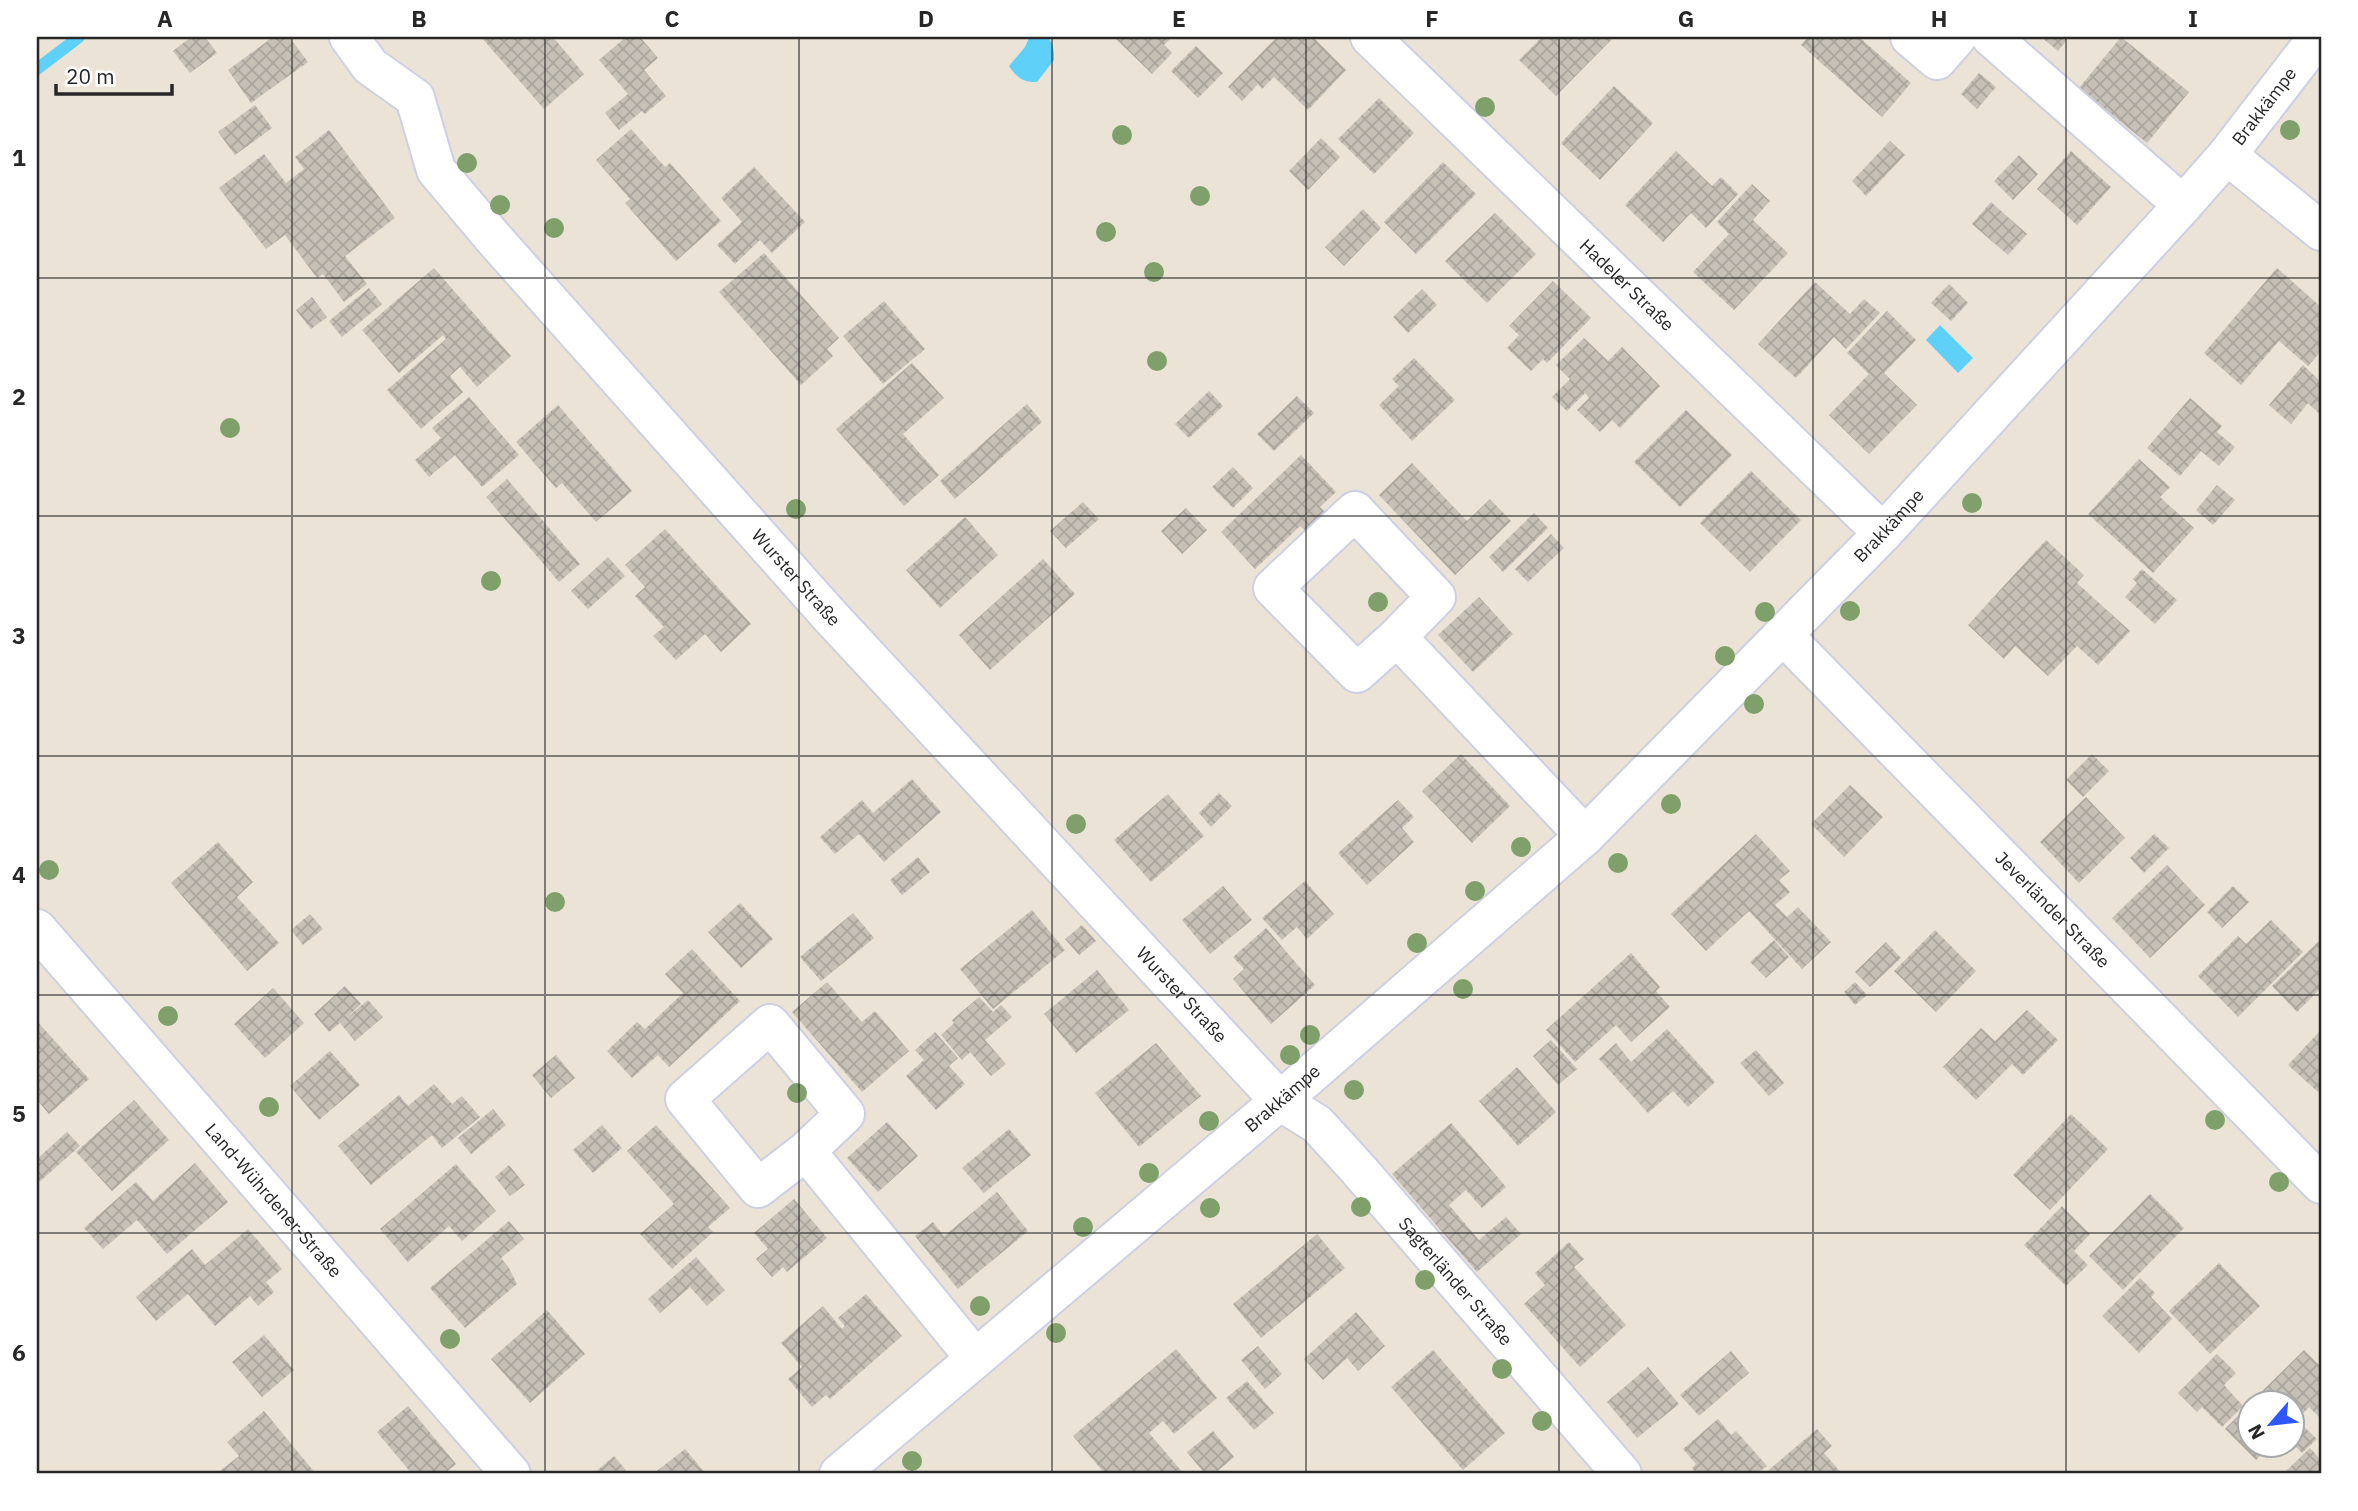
<svg xmlns="http://www.w3.org/2000/svg" width="2358" height="1511" font-family="'IBM Plex Sans',sans-serif">
<style>
.water{fill:#5fd0f8}
.lines{fill:none;stroke-linecap:round;stroke-linejoin:round}
.stream{stroke:#5fd0f8;stroke-width:12}
.building{fill:url(#building-cross-hatch)}
.minor-casing{stroke:#ccd0e2;stroke-width:42}
.minor{stroke:#fff;stroke-width:38}
.tree{fill:#7fa06b}
.grid{fill:none;stroke:#272727;stroke-width:2;stroke-opacity:0.55}
.labels{text-anchor:middle;stroke-width:5;stroke-linejoin:round;paint-order:stroke}
.street-label{font-size:18px;fill:#272727;stroke:#fff}
.neatline{fill:none;stroke:#272727;stroke-width:2.5}
.grid-label{font-size:23px;text-anchor:middle;font-weight:bold;fill:#272727}
</style>
<defs>
<pattern id="building-cross-hatch" width="8" height="8" patternUnits="userSpaceOnUse" patternTransform="scale(1.75)"><rect width="8" height="8" fill="#c6c0b7"/><path d="M0 0l8 8M0 8l8-8" fill="none" stroke="#aaa59d"/></pattern>
</defs>
<rect width="100%" height="100%" fill="#ece3d7"/>
<!-- water -->
<path class="water" d="M1046,37C1054,41 1054,52 1054,60L1037,82C1024,83 1016,77 1009,66L1025,47L1029,38Z
M1940,325L1973,358L1958,373L1926,340Z"/>
<g class="lines">
<!-- stream -->
<path class="stream" d="M37,69L79,37"/>
</g>
<!-- building -->
<path class="building" d="M191,37H205L217,53L190,73L173,51Z
M273,37H289L308,62L251,103L228,70Z
M481,37H553L584,74L544,109Z
M626,37H640L658,58L644,70L666,96L645,114L642,111L619,130L605,113L628,94L599,60Z
M1114,37H1172L1164,45L1172,53L1152,74Z
M1277,37H1308L1311,40L1313,37L1346,70L1308,110L1274,77L1262,89L1258,84L1242,101L1228,87Z
M1542,37H1614L1556,96L1519,60Z
M1808,37H1859L1911,83L1882,117L1801,45Z
M2041,37H2069L2058,51Z
M2121,37L2189,92L2147,143L2079,88Z
M1196,46L1223,73L1198,98L1171,71Z
M1979,73L1996,87L1977,109L1961,94Z
M1614,86L1653,123L1600,180L1561,143Z
M1379,98L1414,133L1374,174L1338,139Z
M255,105L272,128L235,155L218,132Z
M631,129L665,167L670,163L721,221L676,261L625,203L630,199L596,160Z
M329,130L395,218L345,256L367,284L344,302L323,274L317,278L285,235L266,249L219,188L264,154L286,183L304,169L295,157Z
M1321,138L1340,157L1308,190L1289,171Z
M1890,141L1905,155L1866,196L1852,181Z
M1676,151L1712,186L1721,177L1738,194L1706,228L1691,213L1663,242L1625,205Z
M2071,151L2111,187L2077,225L2037,189Z
M2019,155L2038,174L2013,200L1994,181Z
M1443,162L1476,194L1416,254L1384,222Z
M754,167L805,222L772,253L760,240L735,264L717,245L742,222L721,198Z
M1752,184L1770,201L1753,220L1788,253L1734,310L1693,272L1729,234L1717,222Z
M1991,202L2027,234L2008,255L1972,224Z
M1363,209L1381,228L1344,266L1325,247Z
M1495,213L1536,254L1487,303L1445,261Z
M764,253L839,338L827,349L833,356L801,385L719,292Z
M434,268L511,356L477,387L460,367L450,376L463,392L421,429L387,390L446,339L443,335L399,373L362,330Z
M2277,268L2321,307V351L2308,366L2279,341L2241,385L2204,353Z
M1553,281L1591,318L1547,363L1543,359L1531,371L1507,348L1519,335L1509,326Z
M1815,282L1850,314L1864,299L1880,313L1846,349L1834,337L1796,378L1758,344Z
M1949,284L1968,303L1951,321L1931,303Z
M369,288L382,304L342,337L329,321Z
M1422,289L1437,305L1408,333L1393,317Z
M312,297L327,317L311,329L296,310Z
M884,301L925,349L883,384L843,336Z
M1887,311L1916,340L1884,373L1917,405L1869,454L1829,415L1869,374L1847,353Z
M1584,338L1608,361L1622,347L1660,386L1620,428L1612,420L1600,432L1577,410L1589,398L1585,393L1567,411L1552,397L1570,379L1556,365Z
M1414,358L1455,400L1412,441L1379,405L1399,386L1392,379Z
M912,363L944,398L903,434L939,475L904,506L836,429Z
M2303,365L2321,382V415L2308,403L2291,424L2269,405Z
M1209,391L1223,406L1189,438L1175,424Z
M1297,396L1314,413L1274,451L1257,434Z
M469,397L519,455L482,487L455,455L429,477L415,460L441,438L432,428Z
M2190,398L2222,426L2217,432L2235,447L2219,466L2201,451L2180,476L2147,448Z
M1027,404L1042,422L955,499L940,481Z
M558,405L632,491L596,522L562,483L556,488L516,442Z
M1686,410L1732,455L1680,507L1634,462Z
M1301,455L1336,492L1320,507L1327,514L1308,533L1300,526L1255,569L1221,532Z
M2139,459L2170,487L2160,497L2194,528L2153,573L2088,514Z
M1412,463L1467,521L1490,499L1511,521L1455,575L1379,495Z
M1233,467L1253,488L1233,508L1212,487Z
M1751,471L1801,520L1750,572L1700,523Z
M507,479L580,564L559,582L486,497Z
M2217,485L2235,500L2213,525L2196,510Z
M1083,502L1099,519L1066,548L1050,531Z
M1186,508L1207,530L1182,554L1161,531Z
M1534,513L1548,528L1503,572L1489,557Z
M965,517L998,555L940,608L906,570Z
M665,529L751,624L721,652L705,634L676,660L653,636L664,627L635,596L645,587L625,565Z
M1551,534L1564,548L1528,582L1515,569Z
M2046,540L2084,575L2077,583L2130,631L2098,665L2077,646L2048,676L2015,646L2004,659L1968,625Z
M608,557L625,576L588,609L571,591Z
M1043,559L1075,594L990,670L959,635Z
M2142,569L2177,600L2155,624L2125,597L2137,583L2133,579Z
M1479,597L1513,634L1473,672L1438,635Z
M1461,754L1510,806L1472,843L1422,791Z
M2092,754L2109,771L2083,797L2066,780Z
M912,779L941,812L884,862L859,834L835,854L820,837L862,800L873,813Z
M1850,785L1883,817L1844,857L1811,824Z
M1219,793L1232,806L1211,827L1199,813Z
M1168,794L1204,836L1151,882L1114,840Z
M2086,797L2125,838L2079,883L2040,842Z
M1398,800L1414,817L1402,828L1414,842L1367,885L1338,853Z
M1756,834L1790,871L1779,880L1790,892L1775,905L1787,917L1798,907L1831,942L1802,969L1749,911L1706,951L1671,914Z
M2154,834L2169,848L2144,873L2130,858Z
M218,842L253,882L237,897L279,943L247,971L171,883Z
M918,857L930,872L902,895L890,880Z
M2167,865L2205,905L2150,958L2112,918Z
M1305,881L1334,914L1307,939L1297,927L1282,940L1262,918Z
M1223,886L1252,920L1210,954L1182,920Z
M2233,886L2249,902L2222,928L2207,912Z
M740,903L773,939L741,968L708,932Z
M1032,910L1065,950L993,1009L960,969Z
M853,913L874,938L821,981L800,957Z
M310,914L323,929L303,945L291,930Z
M2271,920L2303,952L2238,1017L2198,976L2238,936L2246,944Z
M1082,925L1096,941L1079,955L1065,939Z
M1266,928L1315,985L1271,1024L1233,979L1244,969L1233,957Z
M1935,930L1976,971L1936,1012L1894,971Z
M1774,940L1789,957L1766,978L1750,962Z
M2320,940L2321,988L2297,1012L2272,986Z
M1886,942L1901,958L1870,987L1855,972Z
M692,949L740,1001L669,1067L658,1055L632,1078L607,1051L637,1022L645,1029L683,993L665,974Z
M1631,953L1660,987L1656,991L1670,1007L1631,1042L1616,1025L1575,1062L1546,1030Z
M1097,970L1129,1010L1076,1053L1044,1014Z
M827,982L862,1022L875,1011L909,1051L862,1092L792,1012Z
M1855,982L1867,995L1855,1005L1844,992Z
M345,986L361,1004L345,1019L368,1000L383,1017L355,1041L340,1023L329,1032L314,1014Z
M273,988L304,1023L265,1058L234,1024Z
M979,997L993,1012L1001,1005L1012,1017L985,1040L1006,1064L991,1076L970,1052L962,1060L941,1035L954,1023L952,1020Z
M2027,1010L2058,1040L2023,1075L2012,1064L1976,1100L1943,1067L1981,1028L1995,1041Z
M37,1021L89,1079L49,1114L37,1100Z
M1667,1029L1715,1082L1688,1107L1673,1091L1648,1113L1599,1059L1616,1043L1631,1062Z
M2321,1030V1088L2318,1092L2288,1065Z
M935,1032L958,1058L949,1066L965,1084L936,1110L906,1076L924,1060L915,1050Z
M1551,1040L1577,1069L1558,1085L1533,1056Z
M1156,1043L1201,1096L1139,1147L1095,1093Z
M1756,1050L1784,1083L1769,1096L1740,1063Z
M330,1051L360,1085L319,1120L290,1086Z
M556,1055L575,1078L551,1098L532,1075Z
M1517,1067L1556,1112L1518,1146L1479,1101Z
M434,1084L452,1104L462,1096L480,1117L442,1148L432,1135L371,1185L338,1146L399,1095L408,1106Z
M134,1100L169,1140L112,1191L76,1152Z
M493,1109L506,1125L471,1154L458,1138Z
M2071,1114L2108,1149L2050,1210L2013,1175Z
M887,1122L918,1156L878,1192L847,1158Z
M1451,1123L1506,1187L1482,1208L1466,1190L1449,1205L1479,1240L1506,1217L1521,1234L1477,1272L1392,1174Z
M602,1125L622,1148L593,1173L573,1150Z
M656,1125L730,1208L708,1227L713,1232L672,1269L640,1234L674,1204L627,1151Z
M1009,1129L1031,1155L984,1193L962,1168Z
M67,1132L80,1146L37,1184V1159Z
M195,1163L228,1202L167,1254L137,1220L103,1249L84,1228L136,1182L153,1201Z
M456,1164L496,1211L462,1241L449,1226L408,1262L380,1229Z
M509,1165L525,1185L510,1196L495,1177Z
M997,1192L1028,1231L958,1289L915,1236L933,1222L944,1236Z
M2150,1194L2184,1228L2123,1290L2089,1256Z
M794,1199L827,1238L787,1272L783,1267L772,1277L756,1259L768,1249L754,1233Z
M2062,1206L2090,1234L2074,1251L2088,1265L2066,1286L2024,1245Z
M509,1221L524,1239L501,1258L509,1268L517,1284L465,1328L430,1288Z
M248,1229L282,1269L266,1282L274,1292L258,1306L250,1296L215,1326L188,1294L156,1321L136,1297L192,1249L205,1265Z
M1317,1234L1345,1268L1261,1338L1233,1304Z
M1569,1242L1584,1259L1574,1267L1626,1325L1580,1367L1524,1304L1545,1285L1535,1273Z
M696,1257L725,1290L707,1306L690,1287L660,1313L648,1299Z
M2219,1263L2260,1306L2210,1354L2169,1311Z
M2140,1278L2155,1293L2151,1297L2172,1319L2139,1353L2102,1316Z
M866,1294L902,1336L830,1399L826,1395L812,1407L788,1379L802,1367L781,1343L823,1306L842,1329L845,1326L838,1318Z
M547,1310L585,1354L530,1403L491,1359Z
M1356,1312L1385,1346L1358,1371L1347,1358L1323,1380L1304,1359Z
M264,1335L294,1370L262,1397L232,1362Z
M1258,1346L1282,1374L1265,1389L1241,1360Z
M1176,1349L1217,1398L1174,1434L1163,1421L1149,1433L1184,1474H1105L1073,1436Z
M1433,1350L1505,1433L1463,1470L1391,1387Z
M2304,1350L2321,1367V1419L2309,1407L2292,1425V1402H2251Z
M1731,1351L1749,1373L1699,1416L1680,1395Z
M2217,1354L2236,1373L2224,1385L2243,1406L2222,1427L2202,1407L2197,1412L2178,1393Z
M1648,1367L1679,1404L1637,1438L1607,1402Z
M1247,1381L1274,1413L1254,1430L1226,1398Z
M2250,1404V1444H2272L2256,1460L2225,1429Z
M408,1406L456,1464L444,1474H412L377,1432Z
M264,1411L316,1474H216L239,1456L227,1442Z
M1718,1419L1731,1435L1736,1431L1767,1466L1756,1474H1698L1692,1468L1696,1464L1683,1449Z
M2301,1424L2317,1439L2302,1453L2292,1443V1433Z
M1817,1429L1832,1446L1824,1453L1842,1474H1764Z
M1213,1431L1234,1457L1214,1474H1205L1187,1452Z
M2310,1448L2321,1460V1474H2283Z
M685,1449L706,1474H653Z
M614,1456L629,1474H593Z"/>
<g class="lines">
<defs>
<g id="minor">
<path id="s1" d="M349,37L370,66L415,98L436,170L495,240L829,615L1280,1101L1317,1124L1358,1169L1622,1474"/>
<path id="s2" d="M1370,37L1883,533"/>
<path d="M1910,37L1937,60L1957,37"/>
<path d="M1991,37L2183,205"/>
<path d="M2227,155L2321,231"/>
<path id="s3" d="M1783,635L2321,1184"/>
<path d="M1397,637L1357,673L1273,588L1355,511L1436,597L1397,637L1585,836"/>
<path id="s4" d="M37,929L511,1474"/>
<path d="M806,1151L758,1188L685,1099L770,1024L845,1114L806,1151L975,1358"/>
<path id="s5" d="M839,1474L1280,1101L1585,836L1883,533L2183,205L2227,155L2318,37"/>
</g>
</defs>
<!-- minor casing -->
<use href="#minor" class="minor-casing"/>
<!-- minor -->
<use href="#minor" class="minor"/>
</g>
<!-- trees -->
<g class="tree">
<circle cx="1485" cy="107" r="10"/>
<circle cx="2290" cy="130" r="10"/>
<circle cx="1122" cy="135" r="10"/>
<circle cx="467" cy="163" r="10"/>
<circle cx="1200" cy="196" r="10"/>
<circle cx="500" cy="205" r="10"/>
<circle cx="554" cy="228" r="10"/>
<circle cx="1106" cy="232" r="10"/>
<circle cx="1154" cy="272" r="10"/>
<circle cx="1157" cy="361" r="10"/>
<circle cx="230" cy="428" r="10"/>
<circle cx="1972" cy="503" r="10"/>
<circle cx="796" cy="509" r="10"/>
<circle cx="491" cy="581" r="10"/>
<circle cx="1378" cy="602" r="10"/>
<circle cx="1850" cy="611" r="10"/>
<circle cx="1765" cy="612" r="10"/>
<circle cx="1725" cy="656" r="10"/>
<circle cx="1754" cy="704" r="10"/>
<circle cx="1671" cy="804" r="10"/>
<circle cx="1076" cy="824" r="10"/>
<circle cx="1521" cy="847" r="10"/>
<circle cx="1618" cy="863" r="10"/>
<circle cx="49" cy="870" r="10"/>
<circle cx="1475" cy="891" r="10"/>
<circle cx="555" cy="902" r="10"/>
<circle cx="1417" cy="943" r="10"/>
<circle cx="1463" cy="989" r="10"/>
<circle cx="168" cy="1016" r="10"/>
<circle cx="1310" cy="1035" r="10"/>
<circle cx="1290" cy="1055" r="10"/>
<circle cx="1354" cy="1090" r="10"/>
<circle cx="797" cy="1093" r="10"/>
<circle cx="269" cy="1107" r="10"/>
<circle cx="2215" cy="1120" r="10"/>
<circle cx="1209" cy="1121" r="10"/>
<circle cx="1149" cy="1173" r="10"/>
<circle cx="2279" cy="1182" r="10"/>
<circle cx="1361" cy="1207" r="10"/>
<circle cx="1210" cy="1208" r="10"/>
<circle cx="1083" cy="1227" r="10"/>
<circle cx="1425" cy="1280" r="10"/>
<circle cx="980" cy="1306" r="10"/>
<circle cx="1056" cy="1333" r="10"/>
<circle cx="450" cy="1339" r="10"/>
<circle cx="1502" cy="1369" r="10"/>
<circle cx="1542" cy="1421" r="10"/>
<circle cx="912" cy="1461" r="10"/>
</g>
<!-- grid -->
<path class="grid" d="M292,37V1474M545,37V1474M799,37V1474M1052,37V1474M1306,37V1474M1559,37V1474M1813,37V1474M2066,37V1474M37,278H2321M37,516H2321M37,756H2321M37,995H2321M37,1233H2321"/>
<g class="labels">
<!-- street labels -->
<g class="street-label">
<text dy="6" stroke="none"><textPath href="#s5" startOffset="1979">Brakkämpe</textPath></text>
<text dy="6" stroke="none"><textPath href="#s2" startOffset="357">Hadeler Straße</textPath></text>
<text dy="6" stroke="none"><textPath href="#s5" startOffset="1416">Brakkämpe</textPath></text>
<text dy="6" stroke="none"><textPath href="#s1" startOffset="710">Wurster Straße</textPath></text>
<text dy="6" stroke="none"><textPath href="#s3" startOffset="385">Jeverländer Straße</textPath></text>
<text dy="6" stroke="none"><textPath href="#s1" startOffset="1278">Wurster Straße</textPath></text>
<text dy="6" stroke="none"><textPath href="#s5" startOffset="581">Brakkämpe</textPath></text>
<text dy="6" stroke="none"><textPath href="#s4" startOffset="360">Land-Wührdener-Straße</textPath></text>
<text dy="6" stroke="none"><textPath href="#s1" startOffset="1676">Sagterländer Straße</textPath></text>
</g>
</g>
<!-- border -->
<rect width="2358" height="1511" fill="none" stroke="#ffffff" stroke-width="77"/>
<!-- north arrow -->
<g transform="translate(2271 1424) rotate(242)"><circle r="33" fill="#ffffff" stroke="#a9a9a9" stroke-width="2"/>
<path d="M0-5L12 26L0 18L-12 26Z" fill="#3057ff"/>
<text y="-10" font-size="19" font-weight="bold" text-anchor="middle" fill="#272727">N</text>
</g>
<!-- scale -->
<path d="M56 84v10h116v-10" fill="none" stroke="#272727" stroke-width="3.5"/>
<text x="66" y="84" font-size="21" fill="#272727" stroke="#ffffff" stroke-width="5" paint-order="stroke">20 m</text>
<rect x="38" y="38" width="2282" height="1434" class="neatline"/>
<g class="grid-label">
<text x="165" y="27">A</text>
<text x="419" y="27">B</text>
<text x="672" y="27">C</text>
<text x="926" y="27">D</text>
<text x="1179" y="27">E</text>
<text x="1432" y="27">F</text>
<text x="1686" y="27">G</text>
<text x="1939" y="27">H</text>
<text x="2193" y="27">I</text>
<text x="19" y="166">1</text>
<text x="19" y="405">2</text>
<text x="19" y="644">3</text>
<text x="19" y="883">4</text>
<text x="19" y="1122">5</text>
<text x="19" y="1361">6</text>
</g>
</svg>
